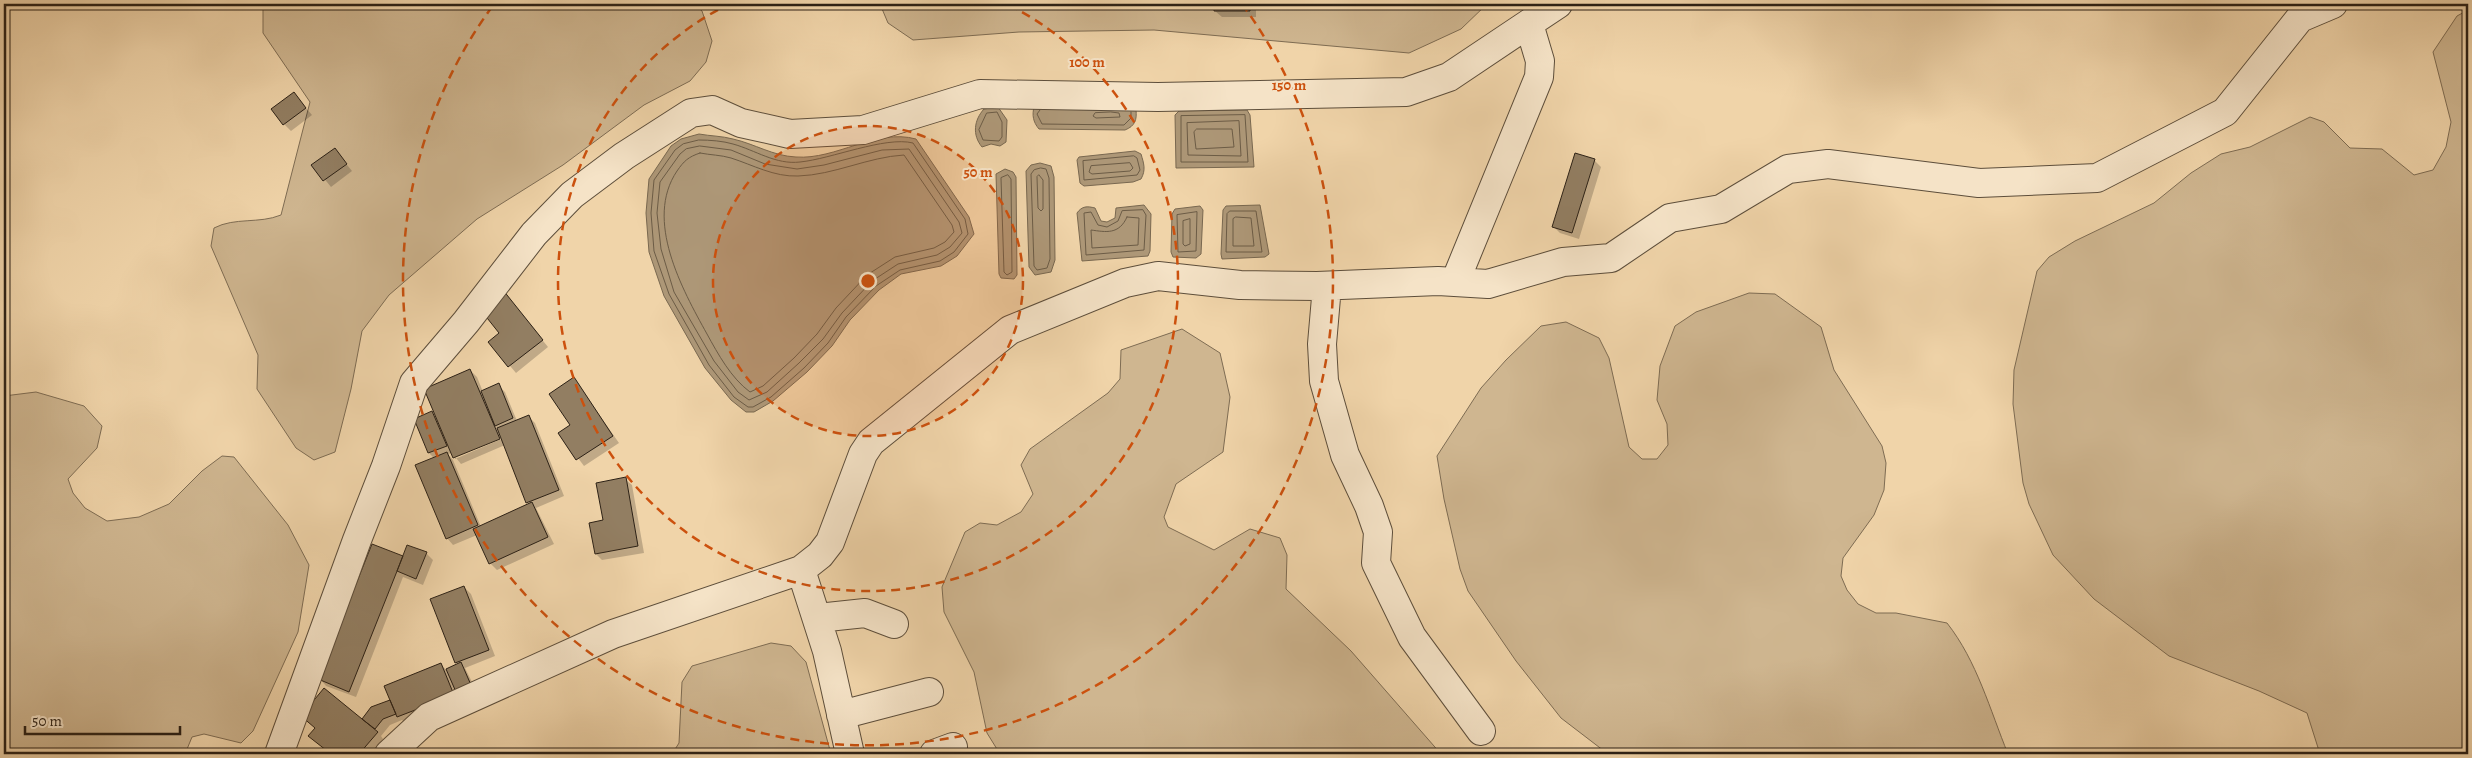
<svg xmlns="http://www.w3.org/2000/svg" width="2472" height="758" font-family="Alegreya,serif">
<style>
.green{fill:#cfb690;stroke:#7e6c53}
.water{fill:#ad9777;stroke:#796850}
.shadow{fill:#0003;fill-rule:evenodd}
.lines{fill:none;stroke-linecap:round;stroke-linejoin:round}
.shore{stroke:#6c5c46;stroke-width:1}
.building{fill:#927e62;stroke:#2c2116}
.minor-casing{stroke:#5d4e3b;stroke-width:30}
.minor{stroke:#f5e3c7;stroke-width:28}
.ring{fill:none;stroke:#cc510e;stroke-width:2.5;stroke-dasharray:9 6}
.centre{fill:#cc510e;stroke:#f5e3c7;stroke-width:2.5}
.ring-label{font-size:15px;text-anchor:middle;font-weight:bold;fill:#cc510e;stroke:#f5e3c7;stroke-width:4;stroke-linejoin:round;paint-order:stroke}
</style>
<rect width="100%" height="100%" fill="#f0d4a9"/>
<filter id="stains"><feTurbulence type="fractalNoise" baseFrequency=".004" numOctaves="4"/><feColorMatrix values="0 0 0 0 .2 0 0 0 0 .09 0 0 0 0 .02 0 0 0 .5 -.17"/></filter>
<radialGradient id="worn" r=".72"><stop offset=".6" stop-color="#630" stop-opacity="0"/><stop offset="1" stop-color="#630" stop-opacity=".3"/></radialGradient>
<!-- green -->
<path class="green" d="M263,4H694L702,11L712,41L706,62L690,81L644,105L563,165L477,219L389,295L362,331L351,389L335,452L314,460L296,448L257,389L258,355L211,246L214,228C235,217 259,224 281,215L310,102L263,33Z
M880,4H1487L1461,29L1409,53L1154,30L1019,32L913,40L888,23Z
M2468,10V754H2320L2307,713L2259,691L2169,656L2094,599L2053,555L2029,504L2023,483L2013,404L2014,370L2037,271L2049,257L2075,241L2154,203L2191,173L2221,154L2250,147L2310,117L2324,122L2350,148L2382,149L2414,175L2433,170L2446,147L2451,122L2433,52L2457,16Z
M1749,293L1775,294L1821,327L1834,370L1882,446L1886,463L1884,490L1874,515L1843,558L1841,576L1847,590L1858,604L1876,613H1896L1947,623C1977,661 1990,710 2008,754H1608L1561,718L1516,661L1468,591L1460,569L1444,499L1437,456L1481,388L1506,360L1541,326L1566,322L1599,338L1609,358L1629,447L1642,459H1657L1668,445L1667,424L1657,400L1660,366L1675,326L1696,312Z
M1182,329L1220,353L1230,397L1223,452L1176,484L1164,517L1168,527L1214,550L1250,529L1280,538L1287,555L1286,589L1351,651L1441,754H1000L987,733L974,672L944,612L942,587L965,532L980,523L997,525L1021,512L1033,494L1021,465L1030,449L1108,393L1120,379L1121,350Z
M36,392L84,406L102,426L97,448L68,479L73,493L85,508L107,521L139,517L169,504L202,471L222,456L234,457L288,525L309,565L298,632L253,731L241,743L204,734L192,737L185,754H4V396Z
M771,643L791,646L806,662L831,754H672L679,743L682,682L692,666Z"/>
<!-- water -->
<path class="water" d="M998,107L1007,120L1006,142L1000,146L991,144L982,147C972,135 974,120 984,109Z
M1034,107L1136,110C1137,120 1135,126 1125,130L1039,129C1033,122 1032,115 1034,107Z
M1247,110L1250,115L1254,167L1176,168L1175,115L1179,111Z
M699,134C710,136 722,136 733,139C755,144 773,156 796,157C836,160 876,128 916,139L969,217L974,234L957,256L941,266L901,274L879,290L850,320L832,346L807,372L773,401L754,412H746L731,400L705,368L664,296L649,252L646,213L649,179L671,146L681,139Z
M1135,151L1141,154C1144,164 1146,170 1141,179L1133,182L1084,186L1080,183L1077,160L1079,157Z
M1040,163L1051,166L1054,177L1055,260L1051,272L1035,275L1029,267L1026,171L1031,165Z
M1005,169L1013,172L1016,177L1017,275L1014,279L1001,278L999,274L996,174Z
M1144,205L1151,214L1150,251L1148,256L1082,261L1077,213C1082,206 1087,206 1095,208L1101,221L1107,222L1115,218L1116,208Z
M1260,205L1269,254L1265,257L1222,259L1221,254L1223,210L1226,206Z
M1200,206L1203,210L1201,254L1196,258L1173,257L1171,252L1172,214L1175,209Z"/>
<!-- shadow -->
<path class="shadow" d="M1215,4H1256V17H1222L1215,11Z
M294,94L312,115L291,131L284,124Z
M335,150L352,171L331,187L313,165Z
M1594,160L1601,167L1579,239L1560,233L1554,227Z
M505,294L548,347L516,373L490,342L501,333Z
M470,370L477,377L483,392L498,385L505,392L517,421L529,417L535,423L564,496L536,508L554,544L497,570L490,563L477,535L453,545L447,538L434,458L429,453L416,420L432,413L438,419ZM505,435L506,437L455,459V456ZM505,445L530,505L481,527L453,460L448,454L452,453L461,464Z
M574,379L619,443L584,466L560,434L572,426Z
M625,479L632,485L644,553L602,560L596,554L604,521Z
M426,553L433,560L423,585L403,577L356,697L326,686L320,679L403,558Z
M464,587L471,594L495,656L465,668L477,692L463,697L454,688L460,702L405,723L402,720L390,725L381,736L383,739L371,754H331L316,742V728L302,716L362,721L372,708L392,700L441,664L446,670L458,665L456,662Z
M208,750L222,754H207Z"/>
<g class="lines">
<!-- shore -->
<path class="shore" d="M1040,110L1037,114L1042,124L1124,125L1131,118V112
M1111,112L1119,113L1120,117L1096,118L1093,116L1095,113Z
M987,113L997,112L1002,122V137L999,141L983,140L979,130Z
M1245,115L1248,162H1181V116Z
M1239,121L1241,156L1188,155L1187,123Z
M1197,129H1232L1234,147L1196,149L1194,132Z
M699,140C710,140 723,141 733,144C755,150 776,165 800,162C831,159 885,136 913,143L965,219L968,234L954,252L940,261L900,270L876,286L846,317L828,343L804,368L771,397L753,407H748L734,397L709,365L669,294L654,251L651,213L654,180L675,150L683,144Z
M700,146L731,150L765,164L797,169L824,165L882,150L909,149L959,222L962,233L950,247L937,255L898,264L872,281L842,313L823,339L799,363L767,392L749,400L738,392L714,361L674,292L661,249L657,213L660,182L680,154L686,149Z
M700,153C710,155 721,155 731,158C753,165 774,177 798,176C834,175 868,157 904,155L952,225L954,232L945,242L934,248L895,257L867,275L836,308L817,334L794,358L763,386L750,392C731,378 718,354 707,334C682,289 644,220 677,171C684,161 688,157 700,153Z
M1134,156L1137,158L1140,170L1137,175L1084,180L1083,161Z
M1130,163L1133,168L1130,171L1092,174L1089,172L1091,166Z
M1041,168L1046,169L1049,178L1050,259L1047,268L1037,270L1034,266L1031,174L1034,170Z
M1008,175L1011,179L1012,272L1007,275L1004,272L1001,178Z
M1039,175L1043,180V209L1041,211L1038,208L1037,177Z
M1143,210L1146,215L1144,250L1086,255L1084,213L1091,212L1098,225L1107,227L1118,221L1122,211Z
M1230,211H1256L1262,252H1226L1227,214Z
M1197,212L1196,251L1178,252L1177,215Z
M1127,217L1139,218L1138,245L1092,248L1091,230C1106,232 1119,235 1127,217Z
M1236,217L1251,218L1254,246H1233V219Z
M1190,219V244L1185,246L1183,244V221Z"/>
</g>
<!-- building -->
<path class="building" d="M1214,4H1250V11H1214Z
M294,92L306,108L283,125L271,109Z
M335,148L347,164L323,181L311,165Z
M1575,153L1595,159L1572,233L1552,227Z
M499,285L543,340L508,367L488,342L499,333L476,304Z
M470,369L500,439L453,458L424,389Z
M574,377L613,436L576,460L558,433L570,425L549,394Z
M499,383L513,418L495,426L481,391Z
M432,411L447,446L428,453L414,419Z
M529,415L559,490L526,503L497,428Z
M447,452L478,525L446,539L415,465Z
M626,477L638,546L595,554L589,523L603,520L596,483Z
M532,502L548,537L489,564L473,529Z
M372,544L403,556L349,692L318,679Z
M407,545L427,552L416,579L397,571Z
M464,586L489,650L455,663L430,599Z
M461,662L471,685L456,692L446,669Z
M441,663L454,695L397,717L384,686Z
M324,688L378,732L359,754H344L341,752L338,754H331L308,736L315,728L301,716Z
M390,700L396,714L383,719L375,729L362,719L371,707Z"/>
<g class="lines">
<defs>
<path id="minor" d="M1455,282L1539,77L1540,61L1529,24
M1327,286L1322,344L1324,381L1345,455L1369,506L1378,532L1376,563L1412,637L1481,731
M801,570L827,651L850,754
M818,618L865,613L894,624
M841,715L929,692
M279,754L357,540L386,466L414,383L466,322L534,234L572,195L624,156L691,113L712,110L741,123L790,134L863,130L980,94L1158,97L1406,92L1449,77L1558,4
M389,754L429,717L613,634L801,570L820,555L830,542L863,454L871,442L1010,330L1125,283L1158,276L1240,285L1317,286L1438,281L1488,284L1563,262L1611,258L1670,218L1721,209L1788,169L1828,164L1979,183L2097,178L2225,112L2300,18L2333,4
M934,754L953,747"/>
</defs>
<!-- minor casing -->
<use href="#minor" class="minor-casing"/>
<!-- minor -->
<use href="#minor" class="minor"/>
</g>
<!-- distance rings -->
<circle cx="868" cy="281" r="155" fill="#cc510e" fill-opacity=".12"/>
<g class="ring">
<circle cx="868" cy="281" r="155"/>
<path d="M1009 5A310 310 0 1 1 727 5"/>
<path d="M1242 4A465 465 0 1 1 494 4"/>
</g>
<circle cx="868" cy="281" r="8" class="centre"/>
<g class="ring-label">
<text x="1087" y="67">100 m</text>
<text x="1289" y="90">150 m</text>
<text x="978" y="177">50 m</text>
</g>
<!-- margin -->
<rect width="2472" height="758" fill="none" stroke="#f0d4a9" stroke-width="20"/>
<rect x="5" y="5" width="2462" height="748" fill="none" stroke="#2c2116" stroke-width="2.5"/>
<rect x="10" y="10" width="2452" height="738" fill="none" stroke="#2c2116"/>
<!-- scale -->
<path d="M25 726v8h155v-8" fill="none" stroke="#2c2116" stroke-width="2.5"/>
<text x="32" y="726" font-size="15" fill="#2c2116" stroke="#f5e3c7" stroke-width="4" paint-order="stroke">50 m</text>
<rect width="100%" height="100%" filter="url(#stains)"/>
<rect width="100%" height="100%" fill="url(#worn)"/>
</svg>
